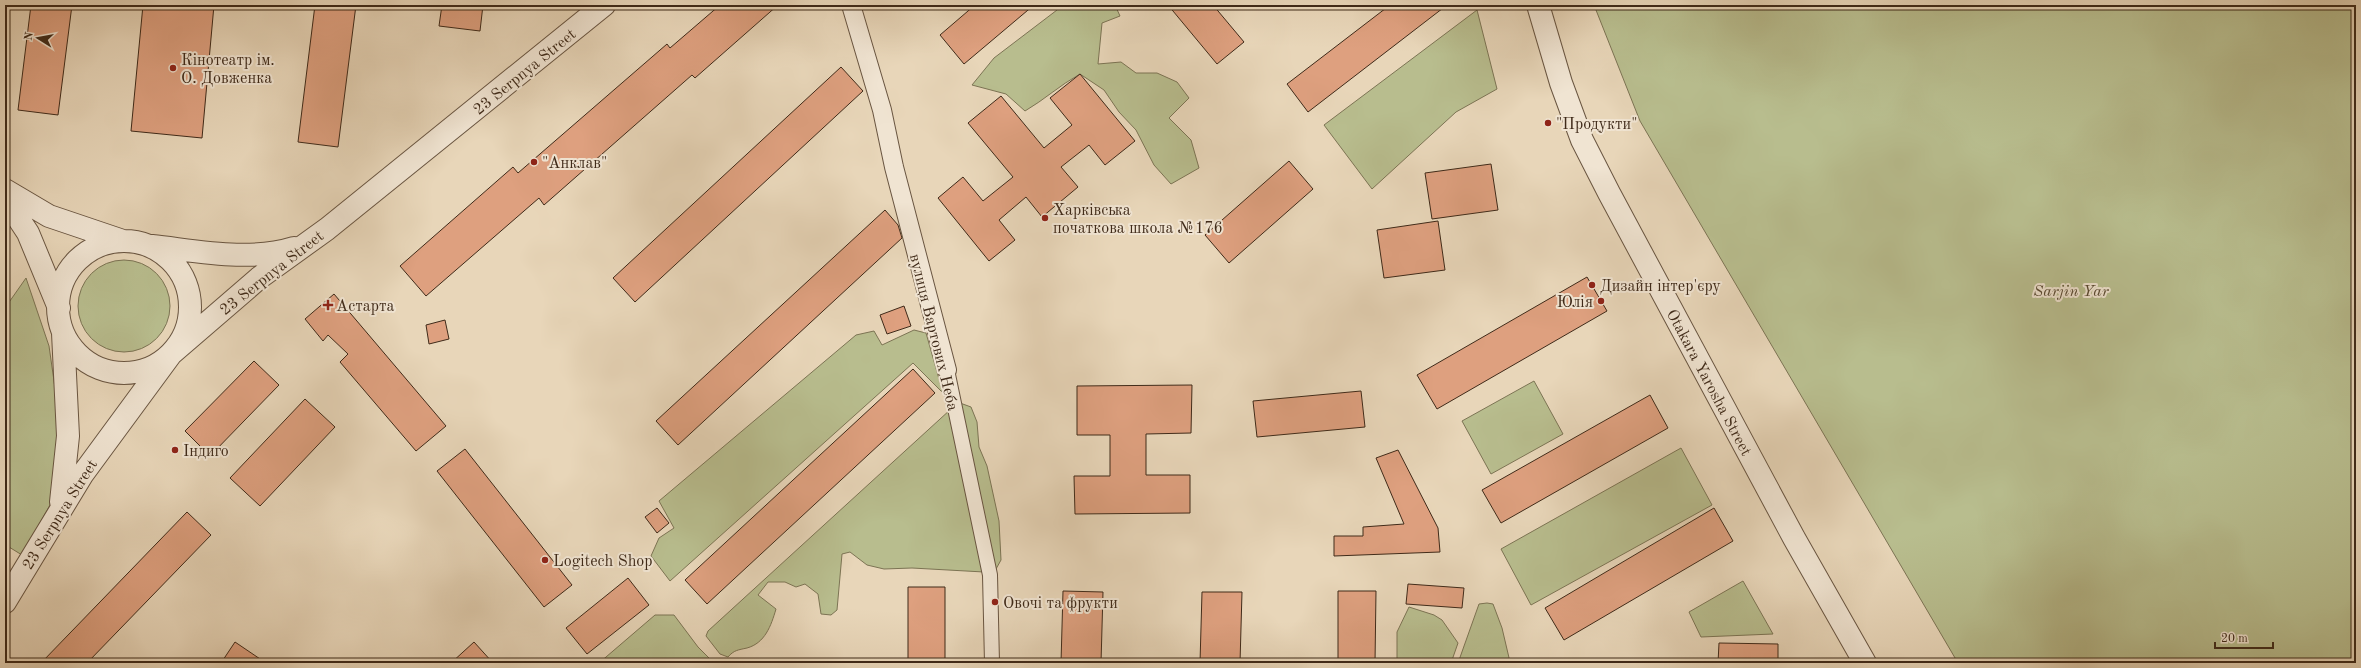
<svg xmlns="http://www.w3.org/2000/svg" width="2361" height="668" font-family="'Old Standard TT',serif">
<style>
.green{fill:#b8bd8e;stroke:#7c7454}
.building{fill:#dea07f;stroke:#3f2a19}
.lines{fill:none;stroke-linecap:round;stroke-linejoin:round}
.pedestrian-casing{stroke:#695541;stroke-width:16}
.minor-casing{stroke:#695541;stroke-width:20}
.tertiary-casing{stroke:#695541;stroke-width:24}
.pedestrian{stroke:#f0e4d2;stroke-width:14}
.minor{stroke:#f0e4d2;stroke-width:18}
.tertiary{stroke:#f0e4d2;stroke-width:22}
.poi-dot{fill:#8f2418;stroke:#f0e4d2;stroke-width:1.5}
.labels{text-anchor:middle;stroke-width:4;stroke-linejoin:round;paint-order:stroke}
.poi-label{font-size:16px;fill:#3f2a19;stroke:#f0e4d2;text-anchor:start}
.street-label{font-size:16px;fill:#3f2a19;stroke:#f0e4d2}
.park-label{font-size:16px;font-style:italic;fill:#574730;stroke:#f0e4d2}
</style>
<rect width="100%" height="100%" fill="#e8d6b9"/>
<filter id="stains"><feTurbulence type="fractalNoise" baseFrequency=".005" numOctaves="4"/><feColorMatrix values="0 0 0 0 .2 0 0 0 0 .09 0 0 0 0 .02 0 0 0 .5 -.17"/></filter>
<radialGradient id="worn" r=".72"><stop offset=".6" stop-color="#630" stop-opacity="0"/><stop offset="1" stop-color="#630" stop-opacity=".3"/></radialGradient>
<!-- green -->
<path class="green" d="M1058,5H1115L1120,16L1102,23L1098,64L1121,62L1136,73H1157L1177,82L1189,98L1169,118L1191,140L1199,168L1171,184L1154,165L1136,130L1119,112L1104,90L1080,74C1060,85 1044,100 1025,111L1006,94L972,85L994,58L1057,10Z
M1594,5H2356V663H1958L1640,121Z
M1477,10L1497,89L1456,112L1372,189L1324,125Z
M78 306a46 46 0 1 1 92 0a46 46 0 1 1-92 0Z
M26,278L49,346L58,409L55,476L50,505L22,555L9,547L5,553V308Z
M914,330L926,333L943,393L913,363L670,581L651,556L659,538L674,528L659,501L856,335L874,331L882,345Z
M1534,381L1563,434L1491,474L1462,421Z
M960,403L971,407L977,422L979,447L987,466L999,521L1001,560L996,569L984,572L912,568L884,569L867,565L850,552L842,554L837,610L831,615L821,614L818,594L805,584L796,587L785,582H768L758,595L776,609C771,626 765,643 747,648C738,650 734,650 728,657L720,654L706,636L708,631L951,409Z
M1681,448L1712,505L1531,605L1501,549Z
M1743,581L1773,634L1701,637L1689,612Z
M1487,603L1493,604L1502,628L1510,662L1458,663L1479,604Z
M1409,607L1434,615L1442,620L1458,643L1451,663H1397V632Z
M655,615H674L698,647L714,663H599Z"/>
<!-- building -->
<path class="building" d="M31,5H72L58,115L18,110Z
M143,5H214L202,138L131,131Z
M315,5H356L338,147L298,142Z
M442,5H483L480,31L439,26Z
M720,5H778L695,78L692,75L544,205L539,198L426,296L400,266L513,167L518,173L667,44L670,48Z
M975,5H1034L964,64L940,35Z
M1168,5H1213L1244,42L1217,64Z
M1390,5H1447L1308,112L1287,84Z
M841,67L863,91L635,302L613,278Z
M1080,74L1135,141L1105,165L1089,145L1061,167L1078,187L1042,217L1026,197L999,220L1015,240L989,261L938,198L963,177L983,201L1013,177L968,123L1001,96L1044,148L1072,125L1050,98Z
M1289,161L1313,189L1229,263L1205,235Z
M1491,164L1498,210L1432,219L1425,173Z
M885,210L898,225L902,238L678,445L656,421Z
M1438,221L1445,270L1384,278L1377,230Z
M1587,277L1607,311L1437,409L1417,375Z
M334,294L446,426L416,451L340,362L348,354L328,335L323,341L305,319Z
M904,306L911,326L887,334L880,315Z
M445,320L449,339L429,344L426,325Z
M254,361L279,385L210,456L185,431Z
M913,369L935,393L707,604L685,580Z
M1192,385L1191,433L1146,434V475H1190V513L1075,514L1074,476H1110V435H1077V386Z
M1361,391L1365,427L1257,437L1253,401Z
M1650,395L1668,428L1501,523L1482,490Z
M305,399L335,427L260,506L230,478Z
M465,449L572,585L544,607L437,471Z
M1398,450L1438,528L1440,552L1334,556V536H1363V527L1404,524L1376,458Z
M657,508L669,523L657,533L645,517Z
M1714,508L1733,541L1564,640L1545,608Z
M187,512L211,535L87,663H41Z
M628,578L649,605L587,654L566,628Z
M1408,584L1464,588L1462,608L1406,604Z
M908,587H945V663H908Z
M1063,591L1103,592L1101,663H1061Z
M1338,591H1376L1375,663H1338Z
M1202,592H1242L1240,663H1200Z
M235,642L266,663H221Z
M474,642L493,663H451Z
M1719,643L1778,644V663H1718Z"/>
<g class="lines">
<defs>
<path id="pedestrian" d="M947,370L990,575L992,663"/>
<path id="minor" d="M851,5L882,110L894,167L947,370"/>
<path id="tertiary" d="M1538,5L1561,83L1582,140L1609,193L1794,538L1865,663
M5,190L49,216L123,241
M5,198L28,233L59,308
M58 307a66 66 0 1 1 132 0a66 66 0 1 1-132 0Z
M152,246C198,251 249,262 294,248
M61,502L68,436L63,333
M5,602L82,475L171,354L259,278L327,229L604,5"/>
</defs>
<!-- pedestrian casing -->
<use href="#pedestrian" class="pedestrian-casing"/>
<!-- minor casing -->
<use href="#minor" class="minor-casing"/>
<!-- tertiary casing -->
<use href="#tertiary" class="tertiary-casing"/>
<!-- pedestrian -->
<use href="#pedestrian" class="pedestrian"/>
<!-- minor -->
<use href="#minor" class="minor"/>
<!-- tertiary -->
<use href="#tertiary" class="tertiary"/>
</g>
<!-- markers -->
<g class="poi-dot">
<circle cx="173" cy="68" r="4"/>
<circle cx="1548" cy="123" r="4"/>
<circle cx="534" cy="162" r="4"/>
<circle cx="1045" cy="218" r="4"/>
<circle cx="1592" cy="285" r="4"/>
<circle cx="1601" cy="301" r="4"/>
<path d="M326 299h4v4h4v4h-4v4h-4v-4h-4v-4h4z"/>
<circle cx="175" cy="450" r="4"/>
<circle cx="545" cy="560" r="4"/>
<circle cx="995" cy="602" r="4"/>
</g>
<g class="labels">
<!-- poi labels -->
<g class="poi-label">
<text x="181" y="65">Кінотеатр ім.<tspan x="181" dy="18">О. Довженка</tspan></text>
<text x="1556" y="129">"Продукти"</text>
<text x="542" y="168">"Анклав"</text>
<text x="1053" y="215">Харківська<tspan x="1053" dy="18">початкова школа №176</tspan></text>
<text x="1600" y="291">Дизайн інтер'єру</text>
<text x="1593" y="307" text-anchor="end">Юлія</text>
<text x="336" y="311">Астарта</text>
<text x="183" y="456">Індиго</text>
<text x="553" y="566">Logitech Shop</text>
<text x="1003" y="608">Овочі та фрукти</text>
</g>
<!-- street labels -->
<g class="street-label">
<text transform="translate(524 71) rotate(-39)" y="6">23 Serpnya Street</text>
<text transform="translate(271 272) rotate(-38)" y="6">23 Serpnya Street</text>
<text transform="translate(935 332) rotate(76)" y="6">вулиця Вартових Неба</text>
<text transform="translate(1710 382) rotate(62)" y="6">Otakara Yarosha Street</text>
<text transform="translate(59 514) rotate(-58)" y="6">23 Serpnya Street</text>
</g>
<!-- park labels -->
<g class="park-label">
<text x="2071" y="296">Sarjin Yar</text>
</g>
</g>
<!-- margin -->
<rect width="2361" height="668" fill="none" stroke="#e8d6b9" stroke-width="20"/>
<rect x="6" y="6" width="2349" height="656" fill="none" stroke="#3f2a19" stroke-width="2"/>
<rect x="10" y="10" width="2341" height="648" fill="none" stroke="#3f2a19"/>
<!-- north arrow -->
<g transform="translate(38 38) rotate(281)" stroke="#f0e4d2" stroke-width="3" paint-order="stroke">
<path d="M0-3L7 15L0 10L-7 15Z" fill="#3f2a19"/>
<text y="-6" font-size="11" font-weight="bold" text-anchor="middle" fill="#3f2a19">N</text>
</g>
<!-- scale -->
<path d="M2215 642v6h58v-6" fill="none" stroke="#3f2a19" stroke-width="2"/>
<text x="2221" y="642" font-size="12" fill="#3f2a19" stroke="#f0e4d2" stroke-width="3" paint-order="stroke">20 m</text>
<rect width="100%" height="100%" filter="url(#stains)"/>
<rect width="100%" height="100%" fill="url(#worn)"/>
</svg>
